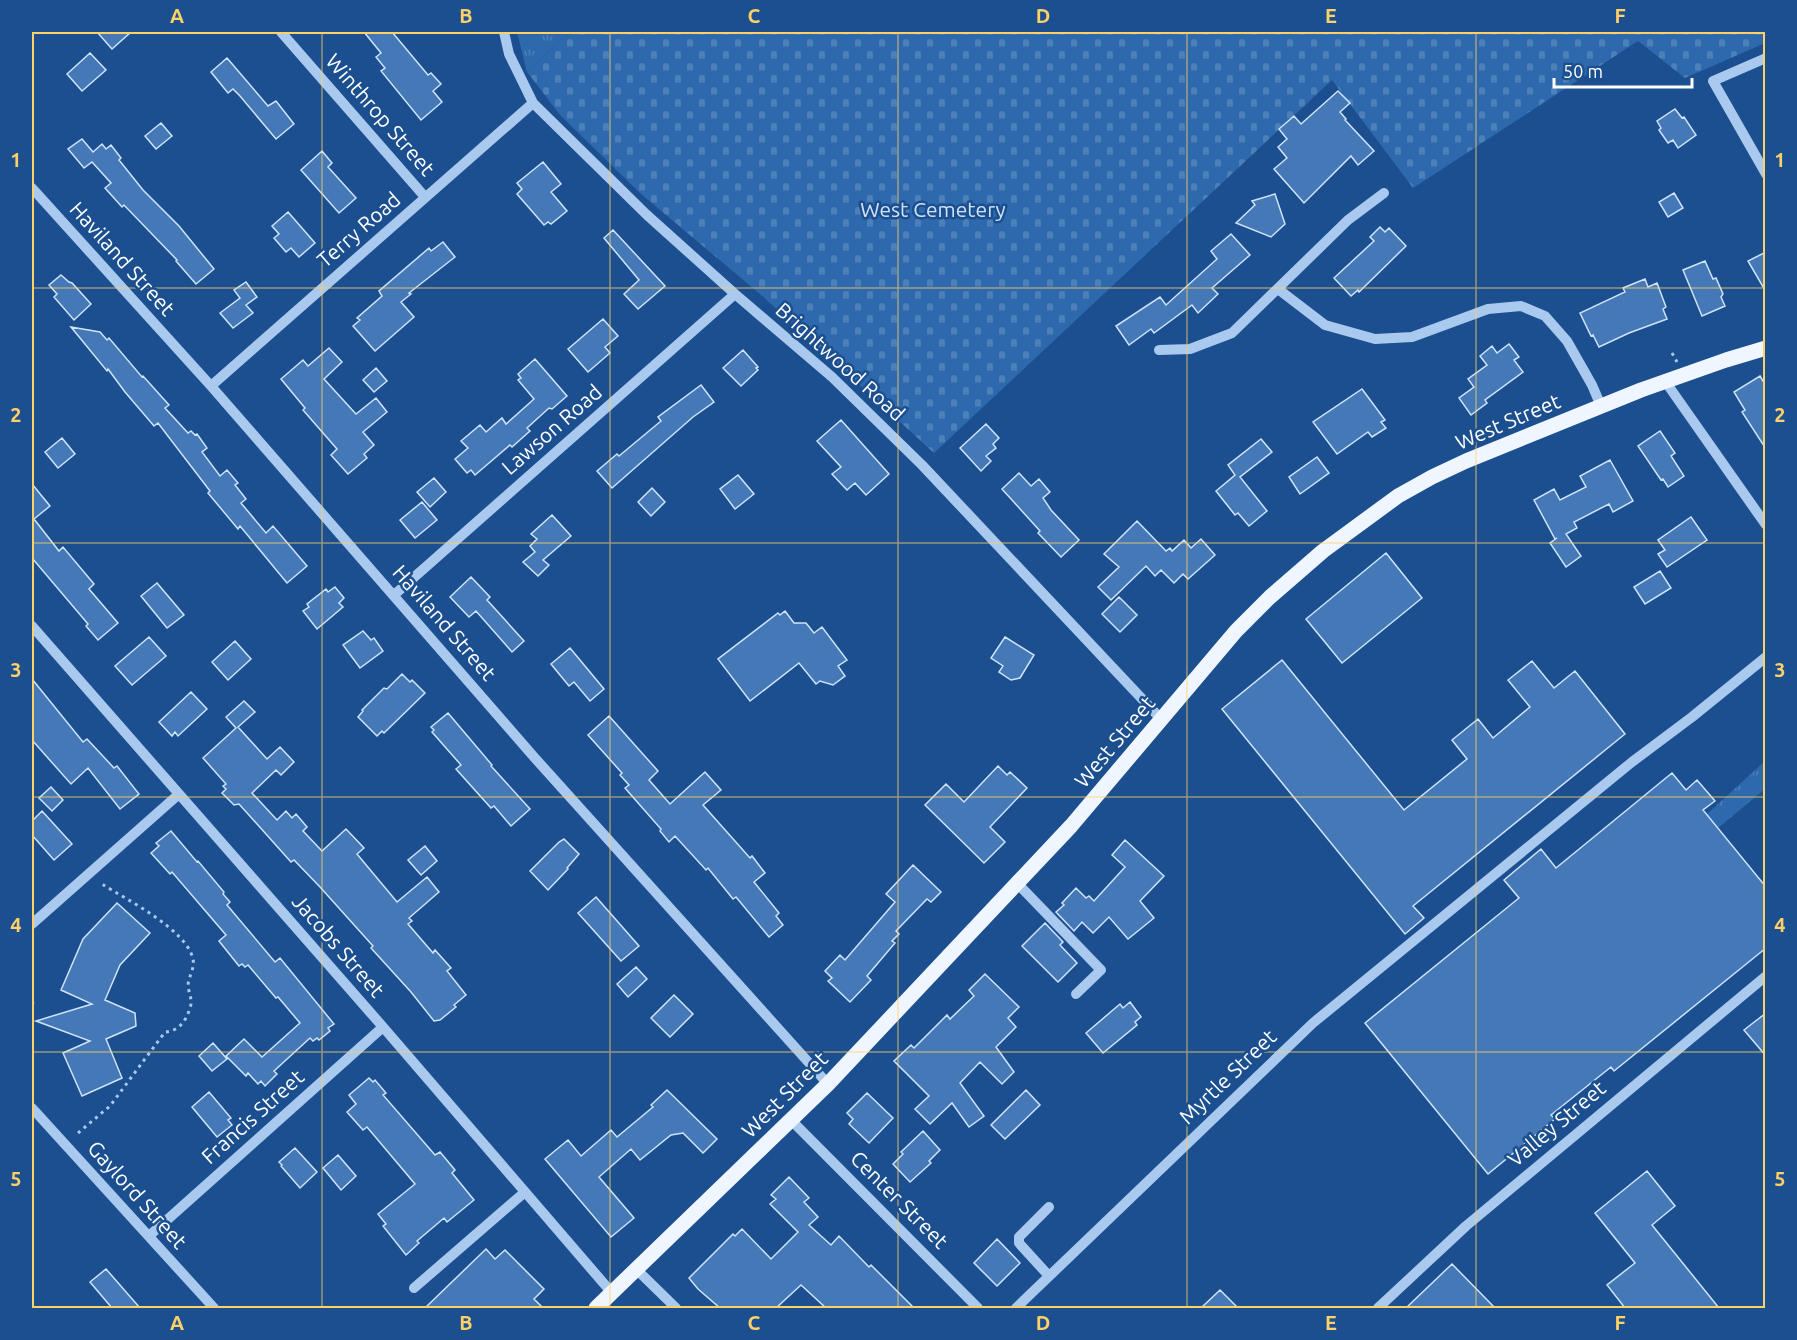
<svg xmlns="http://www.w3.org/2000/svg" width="1797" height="1340" font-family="Ubuntu,sans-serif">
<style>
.grass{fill:url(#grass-tufts)}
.cemetery{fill:url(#cemetery-stones)}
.building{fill:#4478b7;stroke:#cfe3fa;stroke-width:1.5}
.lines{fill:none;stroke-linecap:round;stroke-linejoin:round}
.path{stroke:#a9c9ee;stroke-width:3;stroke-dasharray:3 4.5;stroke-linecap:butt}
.minor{stroke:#a9c9ee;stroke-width:10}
.major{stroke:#f0f6ff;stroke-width:15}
.grid{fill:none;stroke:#ffd166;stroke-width:1.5;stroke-opacity:0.55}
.labels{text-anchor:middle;stroke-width:5;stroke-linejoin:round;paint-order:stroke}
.street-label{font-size:21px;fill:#fff;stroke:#1b4f8f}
.park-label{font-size:21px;fill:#cfe3fa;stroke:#1b4f8f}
.neatline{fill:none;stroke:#ffd166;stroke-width:2}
.grid-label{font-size:20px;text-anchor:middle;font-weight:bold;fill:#ffd166}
</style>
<defs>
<pattern id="grass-tufts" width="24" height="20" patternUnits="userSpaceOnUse" patternTransform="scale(1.5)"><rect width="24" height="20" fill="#2e69ad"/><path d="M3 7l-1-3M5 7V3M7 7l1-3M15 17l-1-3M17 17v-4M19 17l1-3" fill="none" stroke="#4d80b9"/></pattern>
<pattern id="cemetery-stones" width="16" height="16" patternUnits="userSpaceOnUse" patternTransform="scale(1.5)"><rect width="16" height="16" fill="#2e69ad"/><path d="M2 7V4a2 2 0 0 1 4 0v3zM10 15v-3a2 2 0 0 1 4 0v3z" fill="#4d80b9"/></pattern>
</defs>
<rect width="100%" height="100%" fill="#1b4f8f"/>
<!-- grass -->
<path class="grass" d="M517,32H570L527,72Z
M1765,761V789L1718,828L1706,815Z"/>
<!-- cemetery -->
<path class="cemetery" d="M570,32H1766L1765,43L1685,78L1638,41L1413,188L1332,80L934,453L760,294L641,194L560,115L527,72Z"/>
<!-- building -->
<path class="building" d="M97,32H131L112,49Z
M364,32H392L428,75L431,73L441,84L433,91L442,102L421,120L381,71L385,68L376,57L381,53Z
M90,53L106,70L82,91L67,74Z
M227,58L268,106L276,101L294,124L276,139L240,96L233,89L228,93L211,72Z
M1338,91L1350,103L1340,112L1346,119L1345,120L1374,151L1358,165L1351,156L1304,203L1274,169L1287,158L1278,147L1287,139L1279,129L1294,116L1301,124Z
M1675,109L1682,118L1684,117L1696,135L1678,148L1673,140L1668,143L1659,130L1661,128L1657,121Z
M161,123L172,136L156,149L145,136Z
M82,139L93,152L102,144L106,149L111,145L121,158L119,160L143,190L179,226L214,269L196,284L176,261L177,260L124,205L122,207L105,188L111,183L92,162L84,168L68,149Z
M322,151L332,163L328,167L356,198L339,213L301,170Z
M543,162L561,184L551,192L567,211L551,224L548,222L544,225L517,194L522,189L517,183Z
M1674,193L1683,208L1668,217L1659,202Z
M1275,194L1285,224L1271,237L1236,223L1255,205L1252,201Z
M288,212L315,243L299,257L291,248L286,252L274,238L279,234L272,226Z
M1380,227L1385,232L1389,228L1406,246L1359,292L1358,290L1351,296L1334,278L1374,241L1370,237Z
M613,230L665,286L638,309L624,294L639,280L604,238Z
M1231,234L1250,255L1212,288L1218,294L1198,313L1192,305L1154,333L1151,329L1129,345L1116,326L1160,297L1166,305L1217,259L1211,251Z
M443,242L455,257L409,293L411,294L401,302L414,317L375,351L353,326L360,320L357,318L382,296L379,291L429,248L431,251Z
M1766,252V292L1748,261Z
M1705,261L1713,279L1716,278L1723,294L1721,297L1725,306L1702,316L1683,270Z
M61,275L69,282L72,283L91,304L74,320L54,297L57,294L49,285Z
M1645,279L1648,287L1657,283L1666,307L1663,309L1667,319L1629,333L1599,347L1593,335L1591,336L1580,313L1625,292L1623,288Z
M246,282L257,297L246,305L253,313L233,328L220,313L240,298L234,290Z
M603,319L618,336L605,347L610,353L588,372L568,349Z
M71,327L100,332L107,340L109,338L142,377L143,376L169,405L165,408L188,433L191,431L195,435L197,434L207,448L202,452L220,476L227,470L238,483L235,485L246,499L241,503L266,533L273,526L307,566L287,583L240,526L238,529L208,493L210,491L158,423L154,426L125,392L108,369L107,371Z
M1509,344L1519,357L1514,360L1523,372L1485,400L1487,403L1471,415L1459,398L1474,387L1468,379L1487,365L1480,356L1492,346L1497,353Z
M329,348L342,362L324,379L356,414L376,398L387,412L363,432L374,445L364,454L367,458L348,474L331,455L337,449L303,410L305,408L281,379L303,360L308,366Z
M743,350L758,367L756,368L758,370L741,386L723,368Z
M535,359L567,396L552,409L549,408L527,428L530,431L512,447L510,445L475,475L471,470L467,473L455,459L468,448L461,441L480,425L486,432L502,418L506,424L534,399L518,380L521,378L518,374Z
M376,368L387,381L374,392L363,380Z
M1760,376L1766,386V449L1742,412L1745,410L1734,392Z
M701,385L714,402L693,417L612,488L597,471L617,454L619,456L661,421L658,417Z
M1362,389L1385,420L1381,422L1386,428L1372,437L1368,432L1337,454L1313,422Z
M841,420L889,474L866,495L855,483L847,490L832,474L841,467L817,441Z
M986,424L999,438L993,444L996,448L986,456L991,461L981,471L960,448Z
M1660,431L1675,453L1671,456L1684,476L1668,487L1663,479L1661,480L1638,446Z
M62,438L75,454L58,468L45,452Z
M1261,439L1272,452L1240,477L1267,511L1249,526L1238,513L1235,515L1216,491L1235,475L1228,465Z
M1317,457L1329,473L1300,494L1289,477Z
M1610,460L1633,501L1613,512L1609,504L1574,522L1577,528L1566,534L1581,556L1566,567L1550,543L1557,538L1555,539L1534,500L1554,489L1560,500L1586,487L1580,476Z
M1019,473L1031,486L1039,479L1050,492L1043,498L1051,510L1079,540L1061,557L1038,533L1040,531L1002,489Z
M738,475L754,494L735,509L720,489Z
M434,478L446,492L430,507L417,492Z
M32,484L50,506L34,519L59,551L63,547L94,584L89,589L118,623L98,640L86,626L88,624L32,558Z
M652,488L665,502L651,516L638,502Z
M422,502L437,520L415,538L400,520Z
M552,515L571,536L543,560L549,565L538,576L523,562L535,552L530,546L537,539L531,534Z
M1691,517L1707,540L1667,567L1658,554L1665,550L1658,540Z
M1137,521L1166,551L1170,548L1172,551L1184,540L1191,548L1201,539L1215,555L1188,579L1183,574L1174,583L1161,570L1155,576L1146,566L1111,600L1098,587L1119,567L1104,554Z
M1386,553L1422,598L1342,663L1306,619Z
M1660,571L1671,588L1645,604L1634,587Z
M471,577L490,597L487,600L524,641L512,652L476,611L469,617L450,597Z
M157,583L184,615L167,628L141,596Z
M335,587L344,598L339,603L343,607L317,629L303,611L309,607L307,604L326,589L328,592Z
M1119,597L1137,615L1120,632L1102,614Z
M785,611L794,623H806L814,633L822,627L847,660L838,666L845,676L833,685L820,681L816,684L799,663L750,701L718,659L778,613L780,615Z
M363,631L371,640L374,638L383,651L360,668L343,645Z
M149,637L166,656L132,685L115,666Z
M1005,637L1034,655L1020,678L1011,680L999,672L1003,666L991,658Z
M235,641L251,659L228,680L212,662Z
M570,648L604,689L590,701L574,682L569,686L551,664Z
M1282,660L1404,810L1467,759L1452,740L1478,719L1493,738L1530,707L1508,680L1532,661L1554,688L1575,671L1625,734L1413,906L1424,918L1405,934L1222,709Z
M402,674L410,682L412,680L425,693L384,733L382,731L377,736L358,717L363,711L362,710L384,688L387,689Z
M32,679L83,742L87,739L114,768L117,766L139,794L120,809L88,768L71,784L32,740Z
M191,692L207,709L178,736L175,732L172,736L159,722Z
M244,701L255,712L238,727L267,759L280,747L294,762L281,775L276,770L252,793L277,820L286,811L292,818L296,814L307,827L303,831L322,851L346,829L364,848L357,854L397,902L427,877L439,892L409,918L412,921L408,924L433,953L435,950L451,968L447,971L466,995L454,1005L456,1007L440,1020L434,1021L411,992L371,948L373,946L320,887L294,860L291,862L239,804L234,805L222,793L226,789L223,786L226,784L203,758L236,728L226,717Z
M448,713L492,765L491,766L530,809L511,826L494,806L491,808L456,769L461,765L432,732L434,730L431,727Z
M609,716L658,771L649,780L670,804L705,772L721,790L703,805L750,858L752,856L765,873L754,882L779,913L776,916L783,925L769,937L736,897L733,899L708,868L706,870L675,836L669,842L660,831L661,829L625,788L629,785L620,775L622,773L588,735Z
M998,766L1007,775L1010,772L1027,788L990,827L1005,842L984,863L925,805L946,784L964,802Z
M1672,773L1686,790L1697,780L1715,801L1703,810L1766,887V948L1614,1071L1611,1067L1551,1115L1555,1119L1488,1174L1365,1023L1519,898L1504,880L1541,849L1556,868Z
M51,787L63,800L52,811L39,798Z
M42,811L72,844L54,860L32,835V821Z
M171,831L197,862L198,861L224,892L223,894L230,902L227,905L275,962L280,958L334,1024L328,1028L330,1031L319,1040L317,1038L313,1041L310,1038L274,1071L277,1074L265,1086L261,1081L258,1084L248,1073L246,1076L226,1056L244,1039L262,1057L300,1023L278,997L276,998L248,965L245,967L242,964L239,966L219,941L226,935L172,872L170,874L151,853L159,846L156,843Z
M564,839L579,854L567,868L568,869L548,890L530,871L559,842Z
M1125,840L1164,876L1140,901L1154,918L1128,939L1109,917L1093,933L1082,922L1074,931L1056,912L1064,905L1062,903L1076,888L1086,898L1089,896L1094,901L1125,867L1112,855Z
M425,846L437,861L421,875L408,860Z
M913,865L941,892L931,902L927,899L896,931L899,934L892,941L895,943L867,976L871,980L850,1002L828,981L832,978L825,971L840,955L845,960L895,902L886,894Z
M596,897L639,946L621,961L578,913Z
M117,903L150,933L120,965L105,1000L135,1013L136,1026L106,1039L122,1078L82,1096L63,1053L90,1041L36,1021L92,1004L61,990L83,939Z
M1045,923L1063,942L1060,945L1077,963L1058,982L1022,946Z
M636,967L647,979L628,997L617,984Z
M985,974L1019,1007L1008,1018L1016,1027L996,1047L1014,1072L1002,1084L980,1062L960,1083L984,1116L969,1127L952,1103L930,1124L915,1109L929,1096L894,1061L911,1045L914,1048L947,1015L950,1019L974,996L969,990Z
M674,995L693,1014L670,1037L651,1018Z
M1130,1002L1141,1017L1135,1022L1137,1025L1103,1053L1086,1033L1120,1004L1123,1008Z
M1766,1013V1056L1744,1030Z
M213,1043L227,1059L212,1071L199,1056Z
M369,1078L373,1082L375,1080L386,1093L383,1095L435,1155L440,1152L455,1170L452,1173L474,1200L447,1222L444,1218L417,1241L419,1243L406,1255L383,1226L386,1224L378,1214L415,1184L367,1127L363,1130L347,1112L356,1104L349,1095Z
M667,1090L717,1139L703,1153L683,1133L671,1135L640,1160L631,1149L599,1177L634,1218L611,1237L545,1159L568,1140L581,1156L611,1130L617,1137L653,1107L651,1105Z
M1026,1090L1040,1105L1005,1139L991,1125Z
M209,1092L231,1118L228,1120L232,1125L217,1137L192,1107Z
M867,1093L893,1118L869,1143L849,1124L853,1119L847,1113Z
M923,1131L940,1150L929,1161L931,1163L910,1182L893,1164L903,1154L901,1152Z
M295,1148L317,1172L300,1188L281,1166L282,1165L279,1162Z
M338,1155L356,1176L341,1190L323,1168Z
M1647,1171L1675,1206L1652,1225L1719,1308H1625L1607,1285L1635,1263L1595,1213Z
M789,1177L809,1198L804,1202L818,1217L809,1225L831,1245L839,1236L869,1267L871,1265L914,1308H826L801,1285L776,1308H720L698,1289L689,1278L733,1234L735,1236L742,1229L771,1259L798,1232L770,1204L776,1199L771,1195Z
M997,1239L1020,1263L997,1286L974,1263Z
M486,1249L495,1259L505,1250L544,1289L534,1299L543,1308H425Z
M1452,1264L1495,1308H1406Z
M106,1269L140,1308H112L90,1282Z
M1220,1290L1238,1308H1201Z"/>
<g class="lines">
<!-- path -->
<path class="path" d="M1672,353L1677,362
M32,994L33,998L32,1015
M78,1133L110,1106L165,1032C179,1031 186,1021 190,1008C193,1000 189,994 188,986C188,977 195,969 193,959C186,929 127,900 102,884"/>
<!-- minor -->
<path class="minor" d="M281,32L425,197
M504,32L509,54L533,103L647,215L735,294L832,377L922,465L1161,719
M1766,58L1713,81L1766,174
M32,188L211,386L534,757L828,1084
M1278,289L1325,325L1375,339L1412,337L1488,309L1521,306L1545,316L1567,341L1592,385L1601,406
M1159,350L1190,349L1232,333L1348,220L1384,193
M1665,381L1766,525
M211,386L533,103
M394,595L735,294
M32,626L383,1027L612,1293
M1017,883L1101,970L1076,994
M32,924L179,794
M32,1108L214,1308
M791,1120L978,1308
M1049,1207L1019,1237V1243L1049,1276
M149,1236L383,1027
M636,1269L676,1308
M414,1288L525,1192
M1016,1308L1313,1023L1632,762L1692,717L1766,657
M1378,1308L1466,1226L1766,976"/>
<!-- major -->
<path class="major" d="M596,1308L828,1084L1071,826L1236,631L1270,597L1323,551L1398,496L1432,477L1466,461L1641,390L1726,360L1766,348"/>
</g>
<!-- grid -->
<path class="grid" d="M322,32V1308M610,32V1308M898,32V1308M1187,32V1308M1476,32V1308M32,288H1766M32,543H1766M32,797H1766M32,1052H1766"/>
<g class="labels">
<!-- street labels -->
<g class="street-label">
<text transform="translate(380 115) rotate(49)" y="7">Winthrop Street</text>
<text transform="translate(359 230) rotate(-41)" y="7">Terry Road</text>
<text transform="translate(122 259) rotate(48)" y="7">Haviland Street</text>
<text transform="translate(840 362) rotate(42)" y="7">Brightwood Road</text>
<text transform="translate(1508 422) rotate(-23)" y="7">West Street</text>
<text transform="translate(552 430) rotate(-41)" y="7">Lawson Road</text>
<text transform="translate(444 623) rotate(49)" y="7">Haviland Street</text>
<text transform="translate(1115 742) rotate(-50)" y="7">West Street</text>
<text transform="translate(338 946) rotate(49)" y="7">Jacobs Street</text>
<text transform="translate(1228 1077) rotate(-44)" y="7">Myrtle Street</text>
<text transform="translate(785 1095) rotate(-45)" y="7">West Street</text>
<text transform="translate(253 1117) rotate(-42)" y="7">Francis Street</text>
<text transform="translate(1557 1124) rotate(-40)" y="7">Valley Street</text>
<text transform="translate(137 1195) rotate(48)" y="7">Gaylord Street</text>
<text transform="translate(899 1200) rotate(45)" y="7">Center Street</text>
</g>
<!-- park labels -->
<g class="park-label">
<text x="933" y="217">West Cemetery</text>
</g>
</g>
<!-- border -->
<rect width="1797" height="1340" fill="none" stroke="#1b4f8f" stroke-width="66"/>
<!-- scale -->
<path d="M1554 78v9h138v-9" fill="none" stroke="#ffffff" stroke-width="3"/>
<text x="1563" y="78" font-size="18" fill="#ffffff" stroke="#1b4f8f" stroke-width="4.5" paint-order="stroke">50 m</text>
<rect x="33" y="33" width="1731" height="1274" class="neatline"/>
<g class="grid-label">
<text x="177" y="23">A</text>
<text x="466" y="23">B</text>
<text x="754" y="23">C</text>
<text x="1043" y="23">D</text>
<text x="1331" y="23">E</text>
<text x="1620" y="23">F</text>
<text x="16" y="167">1</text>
<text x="1780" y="167">1</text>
<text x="16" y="422">2</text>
<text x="1780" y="422">2</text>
<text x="16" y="677">3</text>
<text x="1780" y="677">3</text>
<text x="16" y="932">4</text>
<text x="1780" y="932">4</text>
<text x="16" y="1186">5</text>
<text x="1780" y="1186">5</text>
<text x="177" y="1330">A</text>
<text x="466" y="1330">B</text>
<text x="754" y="1330">C</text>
<text x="1043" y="1330">D</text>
<text x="1331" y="1330">E</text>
<text x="1620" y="1330">F</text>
</g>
</svg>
